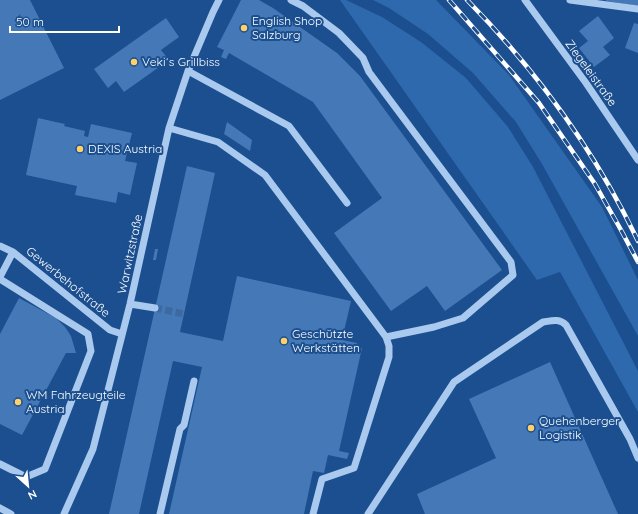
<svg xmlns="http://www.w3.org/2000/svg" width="638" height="514" font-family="Quicksand,sans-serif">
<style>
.green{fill:#2e69ad}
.building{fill:#4478b7}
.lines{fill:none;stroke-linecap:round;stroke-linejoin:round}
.minor-tunnel{stroke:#3d69a0;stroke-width:7;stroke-dasharray:7 3.5;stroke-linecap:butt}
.minor{stroke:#a9c9ee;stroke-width:7}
.rail-casing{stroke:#fff;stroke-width:4.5}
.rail{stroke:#1b4f8f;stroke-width:3;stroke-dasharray:9;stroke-linecap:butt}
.poi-dot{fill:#ffd166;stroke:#1b4f8f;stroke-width:1.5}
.labels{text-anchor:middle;stroke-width:4;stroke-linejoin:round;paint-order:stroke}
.poi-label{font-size:12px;fill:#fff;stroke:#1b4f8f;text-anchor:start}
.street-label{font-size:12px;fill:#fff;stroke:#1b4f8f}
</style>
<rect width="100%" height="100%" fill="#1b4f8f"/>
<!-- green -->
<path class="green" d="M340,0H346L382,17L421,42L466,78L508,127L533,167L638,371V412L560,272L537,280Z
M373,0H436L509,75L602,207L638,280V336L542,164L516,122L473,73L428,34L389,8Z"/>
<!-- building -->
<path class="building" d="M0,0H30L64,68L0,100Z
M241,0H259L273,8L337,53L360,76L502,270L445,311L427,286L391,311L334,233L382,198L313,102L229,53L226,59L221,57L224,50L217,47Z
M606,0H638V6L606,1Z
M598,16L614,38L603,47L610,55L594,67L579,48L588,41L579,31Z
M166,18L179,37L161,50L169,60L124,92L116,81L108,88L94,69Z
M634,23L638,24V53L625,48Z
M38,118L65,124L64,126L85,131L84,136L88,137L91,124L132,133L125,161L137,163L130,195L118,192L116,203L75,195L77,186L26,175Z
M227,122L252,140L250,151L224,134Z
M187,166L215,173L180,332L223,341L237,276L351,301L342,340L357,343L356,347L362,348L339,451L349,453L347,459L328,455L324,473L313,471L304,514H169L202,367L173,361L139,514H109Z
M155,249H158L156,260H153Z
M19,298L56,318L65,327L71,336L76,353H66L22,435L0,424V334Z
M550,362L618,514H425L417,494L496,458L469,399Z"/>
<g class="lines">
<!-- minor-tunnel -->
<path class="minor-tunnel" d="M155,308L184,314"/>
<!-- minor -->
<path class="minor" d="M291,0L303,6L339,33L363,58L369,72L511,262L513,275L463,318L434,327L386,337
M525,0L586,83L638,160
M570,0L638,9
M188,71L289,126L347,203
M169,128L218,142L265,175L386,337L389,346V357L354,468L322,479L313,514
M0,246L13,252L110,330L122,334
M0,277L13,252
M0,279L88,334L91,351L45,469L26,477L0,464
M130,304L155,308
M0,508L11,514
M64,514L93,449L130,304L169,128L188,71L213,12L219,0
M160,514L180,429L184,425L194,381
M368,514L454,382L543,322C551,321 559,318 566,325L630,439L638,458"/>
<defs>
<path id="rail" d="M449,0L539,103L595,184L621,230L638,262
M467,0C536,70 596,153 638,241"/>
</defs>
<!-- rail casing -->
<use href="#rail" class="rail-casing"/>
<!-- rail -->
<use href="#rail" class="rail"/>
</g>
<!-- markers -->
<g class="poi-dot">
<circle cx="244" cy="28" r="4"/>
<circle cx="134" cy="62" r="4"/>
<circle cx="80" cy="149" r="4"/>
<circle cx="284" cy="341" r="4"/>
<circle cx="18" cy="402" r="4"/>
<circle cx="531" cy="428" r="4"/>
</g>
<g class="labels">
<!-- poi labels -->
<g class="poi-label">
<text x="252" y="25">English Shop<tspan x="252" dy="14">Salzburg</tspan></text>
<text x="142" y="66">Veki´s Grillbiss</text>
<text x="88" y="153">DEXIS Austria</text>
<text x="292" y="338">Geschützte<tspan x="292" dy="14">Werkstätten</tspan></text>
<text x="26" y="399">WM Fahrzeugteile<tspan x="26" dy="14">Austria</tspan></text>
<text x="539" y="425">Quehenberger<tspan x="539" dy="14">Logistik</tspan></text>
</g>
<!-- street labels -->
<g class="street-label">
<text transform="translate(591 73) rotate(54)" y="4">Ziegeleistraße</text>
<text transform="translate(130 254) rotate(-78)" y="4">Warwitzstraße</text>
<text transform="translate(68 282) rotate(39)" y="4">Gewerbehofstraße</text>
</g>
</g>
<!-- north arrow -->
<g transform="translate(28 486) rotate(153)" stroke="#1b4f8f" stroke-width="3" paint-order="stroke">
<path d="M0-3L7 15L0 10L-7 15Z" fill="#ffffff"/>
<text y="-6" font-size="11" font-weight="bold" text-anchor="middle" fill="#ffffff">N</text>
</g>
<!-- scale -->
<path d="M10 26v6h109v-6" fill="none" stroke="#ffffff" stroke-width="2"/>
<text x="16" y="26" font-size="12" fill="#ffffff" stroke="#1b4f8f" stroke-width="3" paint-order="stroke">50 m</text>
</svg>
